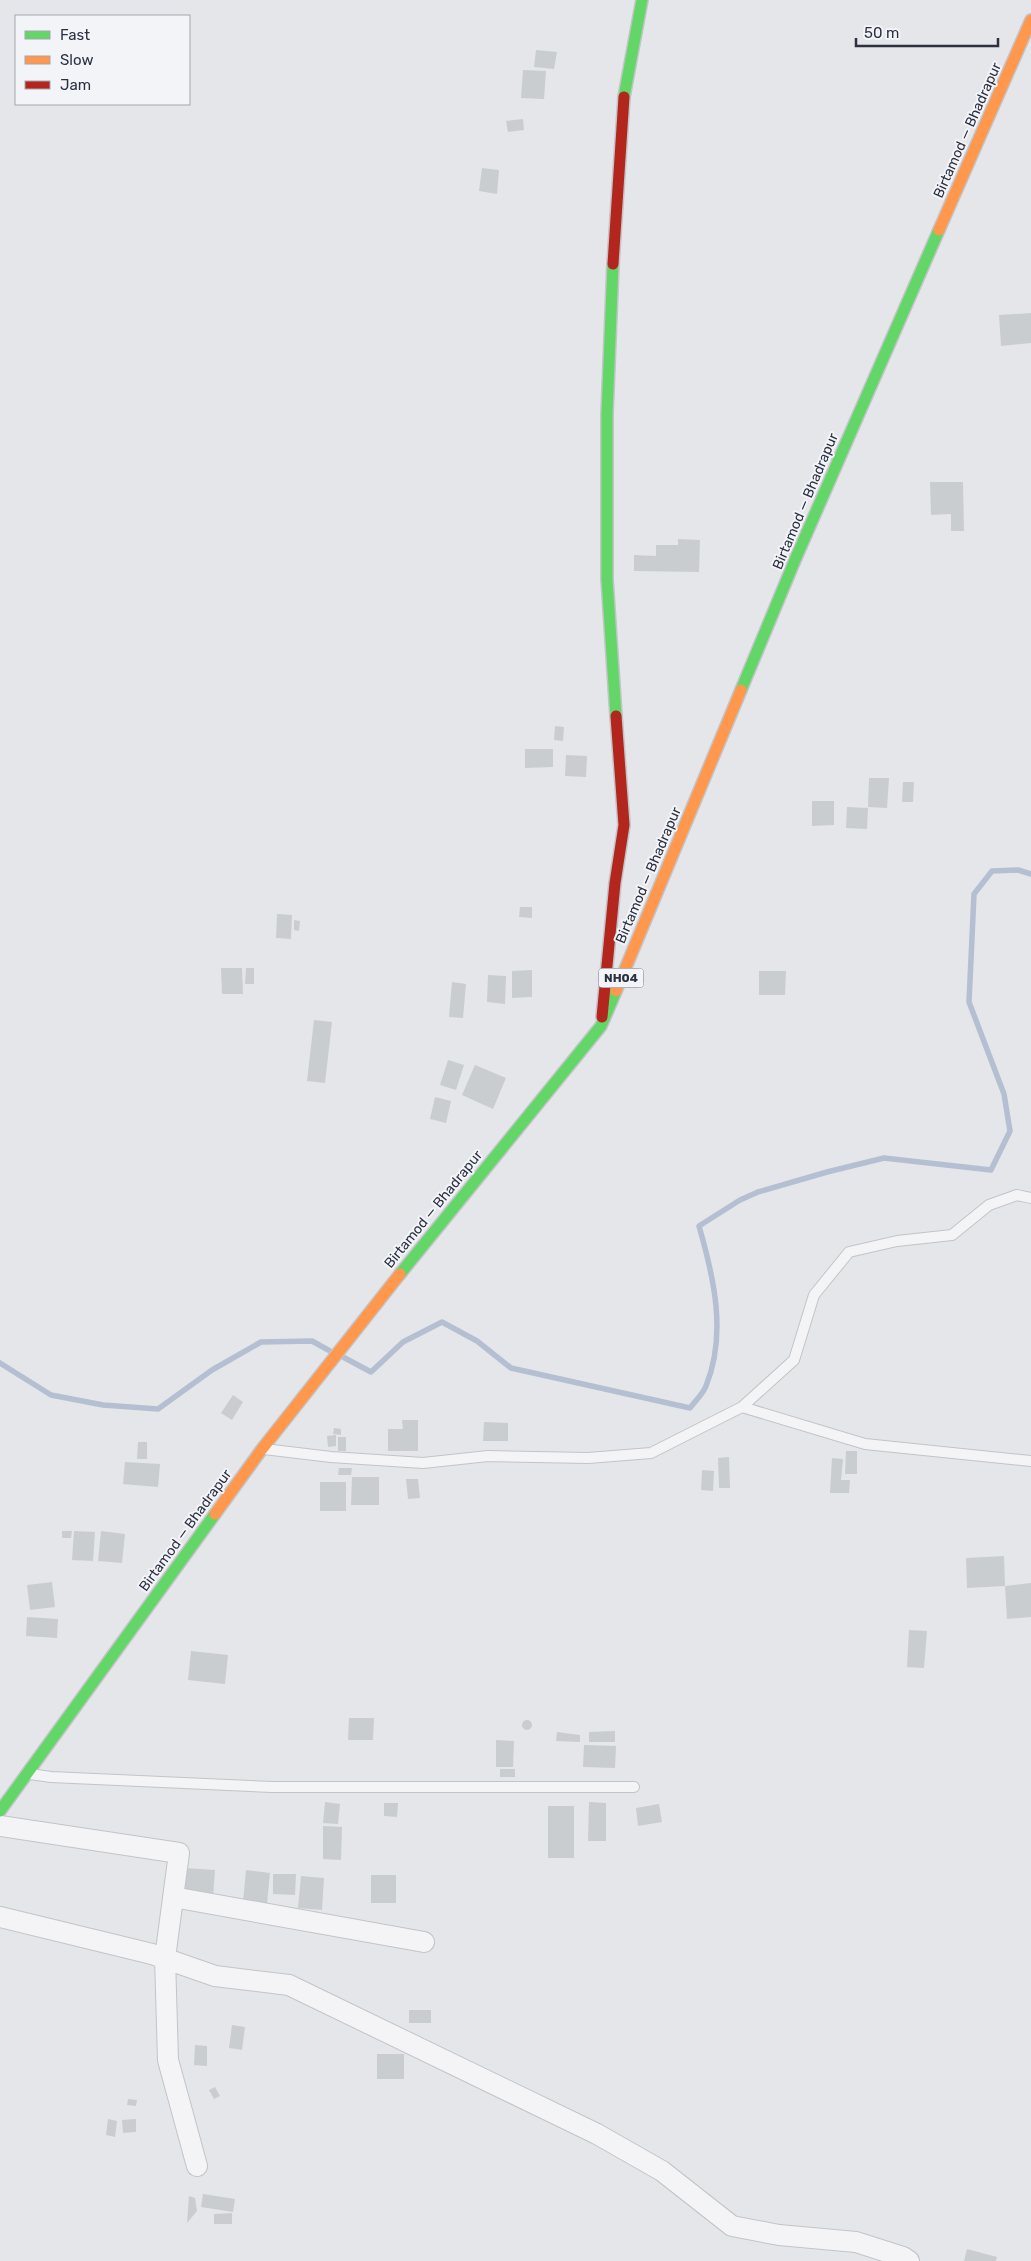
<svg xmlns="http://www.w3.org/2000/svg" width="1031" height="2261" font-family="Rubik,sans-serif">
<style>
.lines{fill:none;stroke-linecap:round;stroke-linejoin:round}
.stream{stroke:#b5bfd2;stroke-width:5.5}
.building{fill:#cacdd0}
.lane-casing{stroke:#c2c4c7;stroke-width:12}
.street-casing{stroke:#c2c4c7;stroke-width:22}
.fast-casing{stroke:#c2c4c7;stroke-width:14}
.slow-casing{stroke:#c2c4c7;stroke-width:14}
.jam-casing{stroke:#c2c4c7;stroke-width:14}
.lane{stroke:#f4f4f6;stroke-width:10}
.street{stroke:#f4f4f6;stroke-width:20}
.fast{stroke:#63d668;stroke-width:11}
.slow{stroke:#ff974d;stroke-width:11}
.jam{stroke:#b3261e;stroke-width:11}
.labels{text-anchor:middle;stroke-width:4;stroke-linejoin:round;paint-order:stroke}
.shield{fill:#f3f4f8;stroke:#686c79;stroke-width:1}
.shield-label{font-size:12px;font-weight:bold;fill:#2c3142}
.street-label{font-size:14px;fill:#2c3142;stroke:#f3f4f8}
</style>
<rect width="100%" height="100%" fill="#e4e6e9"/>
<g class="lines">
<!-- stream -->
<path class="stream" d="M343,1357L371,1372L403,1342L442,1322L477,1341L511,1368L690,1408C695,1401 703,1394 706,1386C727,1334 714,1278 699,1226L740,1200L758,1192L827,1172L884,1158L991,1170L1010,1131L1004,1094L969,1002L974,894L992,871L1018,870L1031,874
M0,1363L51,1395L103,1405L158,1409L212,1370L261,1342L312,1341L330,1351"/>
</g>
<!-- building -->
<path class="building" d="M536,50L557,52L554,69L534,67Z
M523,70L546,71L544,99L521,98Z
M523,119L524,130L508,132L506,121Z
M482,168L499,170L497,194L479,191Z
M1031,313V343L1001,346L999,315Z
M930,482H963L964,531H951V514L931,515Z
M678,539L700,540L699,572L634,571V555L656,556V545H678Z
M555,726L564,727L563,741L554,740Z
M525,749H553V767L525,768Z
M566,755L587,756L586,777L565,776Z
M869,778H889L887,808L868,807Z
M903,782H914L913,802H902Z
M812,801H834V825L812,826Z
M847,807L868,808L867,829L846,828Z
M520,907H532V918L519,917Z
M277,914L292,915L291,939L276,938Z
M294,920L300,921L299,931L294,930Z
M221,968H242L243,994H222Z
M246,968H254V984H245Z
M532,970V997L512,998V971Z
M759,971H786L785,995H759Z
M488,975L506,976L505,1004L487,1002Z
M452,982L466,984L463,1018L449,1017Z
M314,1020L332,1022L325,1083L307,1081Z
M448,1060L464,1065L456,1090L440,1085Z
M475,1065L506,1078L493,1109L462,1095Z
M435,1097L451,1101L446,1123L430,1119Z
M233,1395L243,1402L232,1420L221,1413Z
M402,1420H418V1451H388V1429H403Z
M484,1422L508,1423V1441H483Z
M334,1428L341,1429V1435L333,1434Z
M336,1435V1446L328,1447L327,1436Z
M338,1437H346V1451H338Z
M138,1442H147V1459H137Z
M846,1451H857V1474H845Z
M729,1457L730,1488H719L718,1458Z
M832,1458L843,1459L841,1480H850L849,1493H830Z
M125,1462L160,1464L158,1487L123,1484Z
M339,1468H352L351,1475H338Z
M702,1470L714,1471L713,1491L701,1490Z
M352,1477H379V1505H351Z
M406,1479H418L420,1498L408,1499Z
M320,1482H346V1511H320Z
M62,1531H72L71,1538H62Z
M74,1531L95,1532L93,1561L72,1560Z
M101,1531L125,1534L122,1563L98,1561Z
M1004,1556L1005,1586L967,1588L966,1558Z
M52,1582L55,1607L30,1610L27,1585Z
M1031,1583V1617L1007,1619L1005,1586Z
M27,1617L58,1619L57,1638L26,1636Z
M909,1630L927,1631L924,1668L907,1667Z
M191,1651L228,1655L225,1684L188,1680Z
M349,1718H374L373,1740H348Z
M522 1725a5 5 0 1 1 10 0a5 5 0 1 1-10 0Z
M615,1731V1742H589V1732Z
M557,1732L580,1735V1742L556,1741Z
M496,1740L514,1741L513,1767H496Z
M584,1745L616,1746L615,1768L583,1767Z
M500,1769H515V1777H500Z
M325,1802L340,1804L338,1824L323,1823Z
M589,1802L606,1803V1841H588Z
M384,1803H398L397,1817L384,1816Z
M659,1804L662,1822L638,1826L636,1808Z
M548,1806H574V1858H548Z
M323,1826L342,1827L341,1860L323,1859Z
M185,1868L215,1870L213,1897L183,1895Z
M246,1870L270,1873L267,1904L243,1902Z
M273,1874H296L295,1895L273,1894Z
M371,1875H396V1903H371Z
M301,1876L324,1878L322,1910L298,1908Z
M409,2010H431V2023H409Z
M232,2025L245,2027L242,2050L229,2048Z
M195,2045L207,2046V2066L194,2065Z
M377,2054H404V2079H377Z
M215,2087L220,2096L214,2099L209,2090Z
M128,2099L137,2100L136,2106L127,2105Z
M108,2119L117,2121L115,2137L106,2135Z
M136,2119V2132L123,2133L122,2120Z
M203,2194L235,2199L233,2212L201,2207Z
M189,2196L195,2198L197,2211L187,2223Z
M232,2213V2224H214V2214Z
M967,2249L997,2257L996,2261H964Z"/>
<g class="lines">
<defs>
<path id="lane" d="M742,1407L865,1444L1031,1461
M264,1449L331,1457L423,1463L488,1456L588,1458L651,1453L742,1407L794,1360L814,1295L849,1252L897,1241L952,1235L989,1205L1017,1195L1031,1198
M30,1774L51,1777L272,1787H634"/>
<path id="street" d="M0,1826L179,1853L165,1958L168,2060L197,2166
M173,1897L424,1942
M0,1917L152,1954L215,1976L289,1985L597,2134L662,2171L732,2226L779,2235L856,2242L903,2257L909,2261"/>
<path id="fast" d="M624,97L642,0
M613,264L607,414V579L616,716
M741,690L795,560L939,230
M400,1274L601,1026L616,991
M0,1811L215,1514"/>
<path id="slow" d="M939,230L1031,20
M616,991L741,690
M215,1514L262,1449L400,1274"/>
<path id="jam" d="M613,264L624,97
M602,1017L615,883L624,825L616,716"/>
</defs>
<!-- lane casing -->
<use href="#lane" class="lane-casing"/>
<!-- street casing -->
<use href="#street" class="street-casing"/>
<!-- fast casing -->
<use href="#fast" class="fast-casing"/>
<!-- slow casing -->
<use href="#slow" class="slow-casing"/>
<!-- jam casing -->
<use href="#jam" class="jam-casing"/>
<!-- lane -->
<use href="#lane" class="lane"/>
<!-- street -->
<use href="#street" class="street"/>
<!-- fast -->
<use href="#fast" class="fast"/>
<!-- slow -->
<use href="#slow" class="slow"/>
<!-- jam -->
<use href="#jam" class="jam"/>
</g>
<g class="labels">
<!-- shield labels -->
<rect class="shield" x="598.5" y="968.5" width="45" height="19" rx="4"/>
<g class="shield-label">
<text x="621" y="982">NH04</text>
</g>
<!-- street labels -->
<g class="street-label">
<text transform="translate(967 130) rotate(-66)" y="5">Birtamod — Bhadrapur</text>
<text transform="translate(805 501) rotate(-67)" y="5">Birtamod — Bhadrapur</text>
<text transform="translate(648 875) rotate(-67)" y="5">Birtamod — Bhadrapur</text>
<text transform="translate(433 1209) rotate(-51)" y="5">Birtamod — Bhadrapur</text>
<text transform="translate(185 1530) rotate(-54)" y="5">Birtamod — Bhadrapur</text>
</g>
</g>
<!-- legend -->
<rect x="15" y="15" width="175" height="90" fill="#f3f4f8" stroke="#a3a6af"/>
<rect x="25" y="31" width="25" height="8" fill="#63d668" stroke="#a3a6af"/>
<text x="60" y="40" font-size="15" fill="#2c3142">Fast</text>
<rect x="25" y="56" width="25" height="8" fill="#ff974d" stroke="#a3a6af"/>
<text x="60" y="65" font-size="15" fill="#2c3142">Slow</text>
<rect x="25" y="81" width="25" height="8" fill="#b3261e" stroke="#a3a6af"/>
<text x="60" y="90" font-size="15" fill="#2c3142">Jam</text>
<!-- scale -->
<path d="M856 38v8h142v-8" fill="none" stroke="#2c3142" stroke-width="2.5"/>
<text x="864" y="38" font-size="15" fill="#2c3142" stroke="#f3f4f8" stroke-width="4" paint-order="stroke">50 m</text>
</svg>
